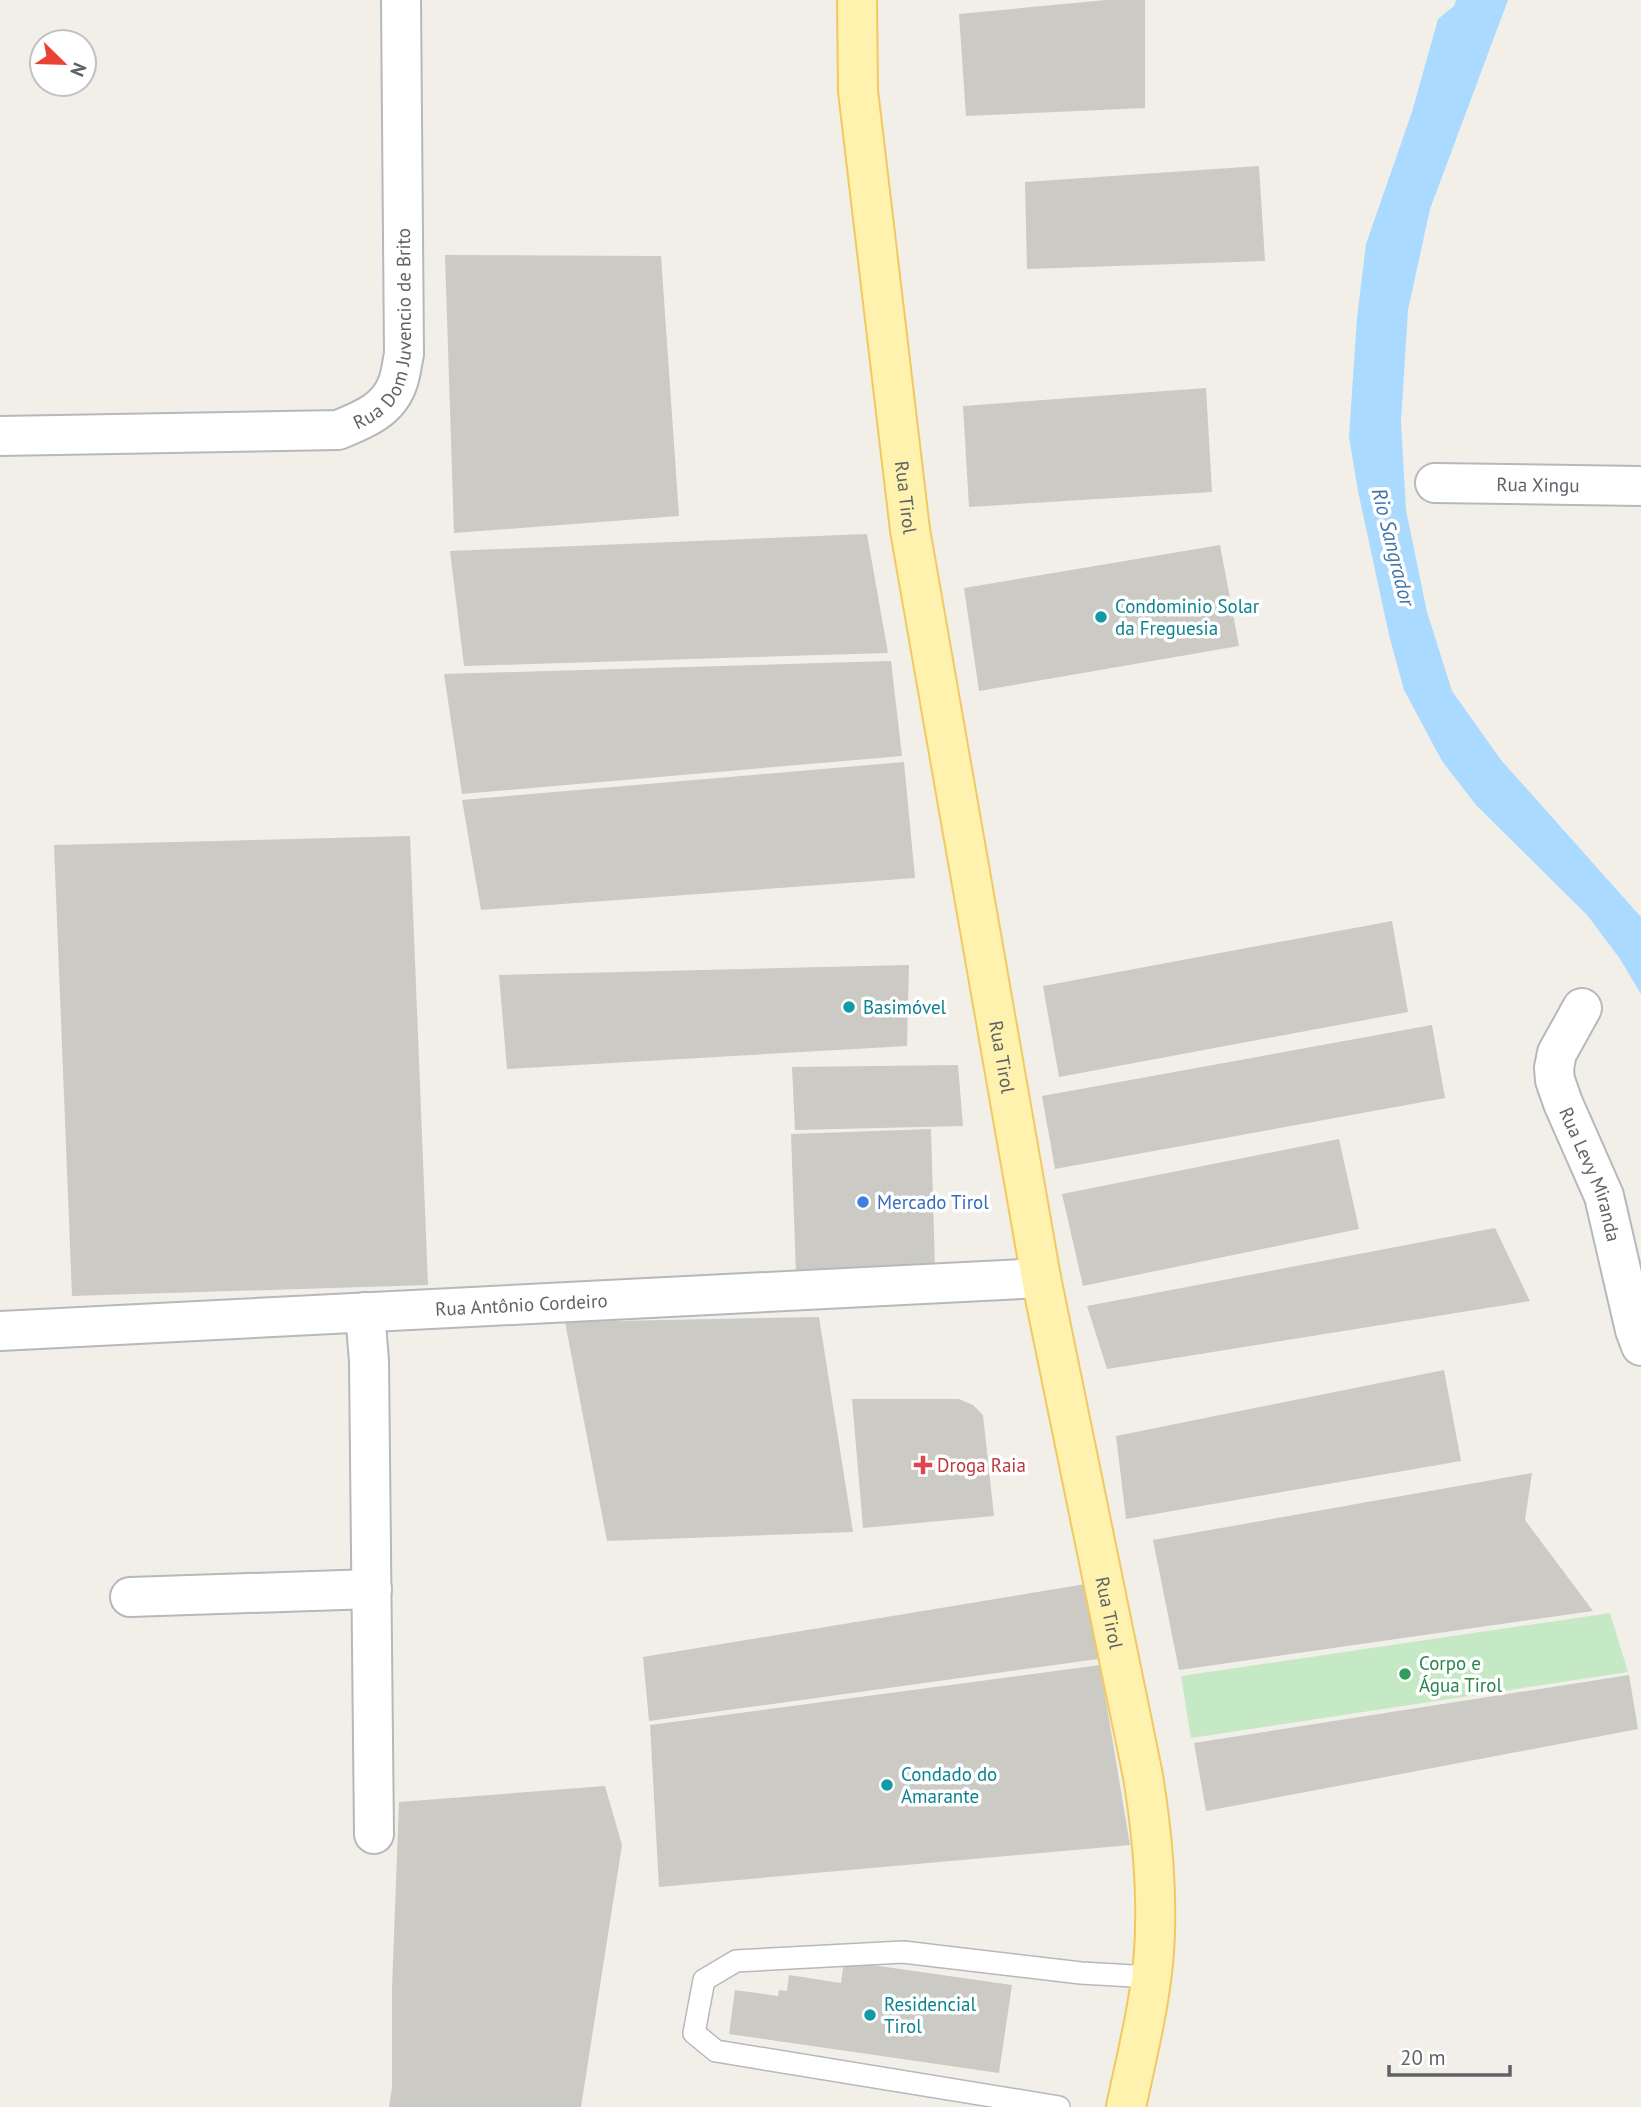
<svg xmlns="http://www.w3.org/2000/svg" width="1641" height="2107" font-family="'PT Sans',sans-serif">
<style>
.green{fill:#c5e8c5}
.water{fill:#aadaff}
.building{fill:#cccac5}
.lines{fill:none;stroke-linecap:round;stroke-linejoin:round}
.lane-casing{stroke:#b5b8bc;stroke-width:24}
.street-casing{stroke:#b5b8bc;stroke-width:42}
.primary-casing{stroke:#f2c960;stroke-width:42}
.lane{stroke:#fff;stroke-width:21}
.street{stroke:#fff;stroke-width:38}
.primary{stroke:#fff2af;stroke-width:38}
.culture-dot{fill:#0f9aa8;stroke:#fff;stroke-width:2.5}
.shop-dot{fill:#3f7fe0;stroke:#fff;stroke-width:2.5}
.health-dot{fill:#e0444e;stroke:#fff;stroke-width:2.5}
.leisure-dot{fill:#2e9e5b;stroke:#fff;stroke-width:2.5}
.labels{text-anchor:middle;stroke-width:7;stroke-linejoin:round;paint-order:stroke}
.street-label{font-size:19px;fill:#5f6368;stroke:#fff}
.culture-label{font-size:19px;fill:#0d838f;stroke:#fff;text-anchor:start}
.shop-label{font-size:19px;fill:#366cbe;stroke:#fff;text-anchor:start}
.health-label{font-size:19px;fill:#be3a42;stroke:#fff;text-anchor:start}
.leisure-label{font-size:19px;fill:#27864d;stroke:#fff;text-anchor:start}
.water-label{font-size:21px;font-style:italic;fill:#4174aa;stroke:#fff}
</style>
<rect width="100%" height="100%" fill="#f1efe8"/>
<!-- green -->
<path class="green" d="M1610,1613L1628,1672L1191,1738L1181,1676Z"/>
<!-- water -->
<path class="water" d="M1456,0H1508L1430,209L1408,310L1401,422L1406,510L1427,612L1452,691L1501,760L1641,917V994L1620,959L1588,916L1476,805L1442,761L1404,690L1389,635L1358,491L1349,437L1357,318L1366,244L1412,112L1438,19L1454,6Z"/>
<!-- building -->
<path class="building" d="M1106,0H1145V108L966,116L959,14Z
M1259,166L1265,261L1027,269L1025,182Z
M445,255L661,256L679,516L454,533Z
M1206,388L1212,492L969,507L963,406Z
M867,534L888,653L464,666L450,551Z
M1220,545L1239,646L979,691L964,588Z
M891,661L902,756L462,794L444,674Z
M904,762L915,878L481,910L462,800Z
M410,836L428,1285L72,1296L54,845Z
M1392,921L1408,1012L1059,1077L1043,986Z
M909,965L907,1046L507,1069L499,975Z
M1432,1025L1445,1098L1055,1169L1042,1096Z
M958,1065L963,1126L795,1130L792,1067Z
M931,1129L935,1270L796,1275L791,1134Z
M1339,1139L1359,1229L1083,1286L1062,1194Z
M1495,1228L1530,1301L1107,1369L1087,1306Z
M819,1317L853,1532L607,1541L565,1322Z
M1444,1370L1461,1461L1126,1519L1116,1436Z
M852,1399H959L973,1405L983,1415L994,1516L863,1528Z
M1532,1473L1525,1520L1593,1611L1179,1670L1153,1540Z
M1086,1584L1098,1659L649,1721L643,1657Z
M1100,1665L1130,1845L659,1887L650,1725Z
M1629,1675L1638,1729L1206,1811L1194,1743Z
M605,1786L622,1845L581,2107H389L392,2088V1988L399,1802Z
M844,1961L1012,1985L999,2073L729,2034L735,1990L778,1996L779,1990L787,1991L789,1975L841,1983Z"/>
<g class="lines">
<defs>
<path id="lane" d="M1059,2107L716,2051L694,2033L704,1980L736,1961L903,1952L1081,1973L1151,1977"/>
<g id="street">
<path id="s1" d="M0,436L338,430C363,420 389,410 398,382C401,374 402,363 404,354L401,0"/>
<path id="s2" d="M1435,483L1641,486"/>
<path id="s3" d="M1582,1008L1557,1053L1554,1068L1555,1080L1563,1103L1604,1196L1635,1330L1641,1346"/>
<path d="M365,1312L369,1361L374,1834"/>
<path id="s4" d="M0,1331L1041,1278"/>
<path d="M130,1597L372,1589"/>
</g>
<g id="primary">
<path id="s5" d="M857,0L858,91L910,530L1041,1278L1143,1776C1153,1838 1159,1901 1153,1964C1148,2012 1136,2060 1126,2107"/>
</g>
</defs>
<!-- lane casing -->
<use href="#lane" class="lane-casing"/>
<!-- street casing -->
<use href="#street" class="street-casing"/>
<!-- primary casing -->
<use href="#primary" class="primary-casing"/>
<!-- lane -->
<use href="#lane" class="lane"/>
<!-- street -->
<use href="#street" class="street"/>
<!-- primary -->
<use href="#primary" class="primary"/>
</g>
<!-- markers -->
<g class="culture-dot">
<circle cx="1101" cy="617" r="7"/>
<circle cx="849" cy="1007" r="7"/>
<circle cx="887" cy="1785" r="7"/>
<circle cx="870" cy="2015" r="7"/>
</g>
<circle class="shop-dot" cx="863" cy="1202" r="7"/>
<path class="health-dot" d="M919.5 1454.5h7v7h7v7h-7v7h-7v-7h-7v-7h7z"/>
<circle class="leisure-dot" cx="1405" cy="1674" r="7"/>
<g class="labels">
<!-- street labels -->
<g class="street-label">
<text dy="7" stroke="none"><textPath href="#s1" startOffset="464">Rua Dom Juvencio de Brito</textPath></text>
<text dy="7" stroke="none"><textPath href="#s2" startOffset="103">Rua Xingu</textPath></text>
<text dy="7" stroke="none"><textPath href="#s5" startOffset="500">Rua Tirol</textPath></text>
<text dy="7" stroke="none"><textPath href="#s5" startOffset="1068">Rua Tirol</textPath></text>
<text dy="7" stroke="none"><textPath href="#s3" startOffset="180">Rua Levy Miranda</textPath></text>
<text dy="7" stroke="none"><textPath href="#s4" startOffset="522">Rua Antônio Cordeiro</textPath></text>
<text dy="7" stroke="none"><textPath href="#s5" startOffset="1634">Rua Tirol</textPath></text>
</g>
<!-- culture labels -->
<g class="culture-label">
<text x="1115" y="613">Condominio Solar<tspan x="1115" dy="22">da Freguesia</tspan></text>
<text x="863" y="1014">Basimóvel</text>
<text x="901" y="1781">Condado do<tspan x="901" dy="22">Amarante</tspan></text>
<text x="884" y="2011">Residencial<tspan x="884" dy="22">Tirol</tspan></text>
</g>
<!-- shop labels -->
<g class="shop-label">
<text x="877" y="1209">Mercado Tirol</text>
</g>
<!-- health labels -->
<g class="health-label">
<text x="937" y="1472">Droga Raia</text>
</g>
<!-- leisure labels -->
<g class="leisure-label">
<text x="1419" y="1670">Corpo e<tspan x="1419" dy="22">Água Tirol</tspan></text>
</g>
<!-- water labels -->
<g class="water-label">
<text transform="translate(1393 547) rotate(76)" y="7">Rio Sangrador</text>
</g>
</g>
<!-- north arrow -->
<g transform="translate(63 63) rotate(113)"><circle r="33" fill="#ffffff" stroke="#bfc1c3" stroke-width="2"/>
<path d="M0-5L12 26L0 18L-12 26Z" fill="#ea4335"/>
<text y="-10" font-size="19" font-weight="bold" text-anchor="middle" fill="#5f6368">N</text>
</g>
<!-- scale -->
<path d="M1389 2065v10h121v-10" fill="none" stroke="#5f6368" stroke-width="3.5"/>
<text x="1400" y="2065" font-size="21" fill="#5f6368" stroke="#ffffff" stroke-width="5" paint-order="stroke">20 m</text>
</svg>
